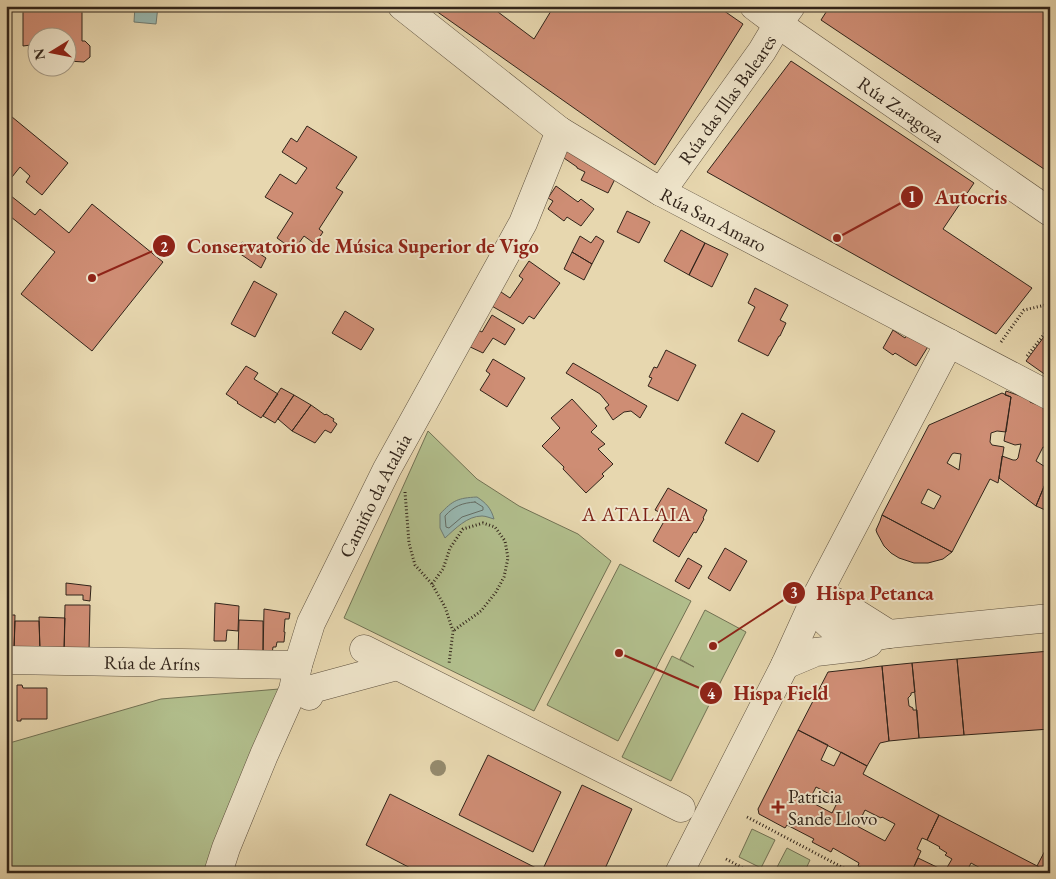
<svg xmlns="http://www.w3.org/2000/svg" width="1056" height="879" font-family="'EB Garamond',serif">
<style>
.green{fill:#b2bf8d;stroke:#727254}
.water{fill:#98b8b1;stroke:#6f7d75}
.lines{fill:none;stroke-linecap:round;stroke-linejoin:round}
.shore{stroke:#646e66;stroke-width:1}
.building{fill:#ce8d74;stroke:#31241a;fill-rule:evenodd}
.street-casing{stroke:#5e513f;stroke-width:29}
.path{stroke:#31241a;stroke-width:3;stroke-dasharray:1 2.5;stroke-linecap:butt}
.street{stroke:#efe5cb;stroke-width:28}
.tree{fill:#948a6d}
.poi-dot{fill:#8f2418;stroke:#efe5cb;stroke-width:2}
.labels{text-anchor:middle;stroke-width:4;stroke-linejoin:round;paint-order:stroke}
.street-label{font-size:19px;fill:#31241a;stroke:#efe5cb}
.poi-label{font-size:19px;fill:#31241a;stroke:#efe5cb;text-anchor:start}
.neighbourhood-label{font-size:20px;letter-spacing:1px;fill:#7a1f14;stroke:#efe5cb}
.leader{fill:none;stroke:#8f2418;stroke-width:2}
.callout-dot{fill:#8f2418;stroke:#efe5cb;stroke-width:2}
.mark-label{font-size:15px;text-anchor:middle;font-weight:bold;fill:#fff}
.callout-label{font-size:20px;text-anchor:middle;font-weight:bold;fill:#8f2418;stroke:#efe5cb;stroke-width:4;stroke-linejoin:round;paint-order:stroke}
</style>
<rect width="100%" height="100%" fill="#e7d7af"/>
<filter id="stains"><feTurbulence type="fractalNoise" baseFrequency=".004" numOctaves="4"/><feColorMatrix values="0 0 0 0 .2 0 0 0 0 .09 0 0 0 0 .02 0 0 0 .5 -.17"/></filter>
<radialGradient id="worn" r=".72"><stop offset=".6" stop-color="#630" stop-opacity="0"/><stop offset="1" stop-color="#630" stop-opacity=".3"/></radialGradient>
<!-- green -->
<path class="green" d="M428,431L477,479L519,506L578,534L611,561L534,711L344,618Z
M620,564L691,601L618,741L547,705Z
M705,610L746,632L721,681L671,781L622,757L672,656L694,667L680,659Z
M279,689L205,873H6V744L161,699Z
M752,829L775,840L761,868L739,857Z
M787,848L810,860L804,873H774Z"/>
<!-- water -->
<path class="water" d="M135,6H158L156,24L134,22Z
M477,497C486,503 491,508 494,519C490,518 486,516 482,516C467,516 455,529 445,538L440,528V514C453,500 458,498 477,497Z"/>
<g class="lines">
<!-- shore -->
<path class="shore" d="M475,502L483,507V510L462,517L449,528L446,527L445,516C454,506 462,503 475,502Z"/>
</g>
<!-- building -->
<path class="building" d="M23,6H82V41H85L90,46V57L84,62L68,61V38H38V60H31V45L23,46Z
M429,6H490L534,39L554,6H717L743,24L655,165Z
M830,6H1050V173L821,20Z
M791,61L974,183L943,229L1032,288L996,334L707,172Z
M6,112L68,163L42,195L26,182L30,176L20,167L8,182L6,181Z
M307,126L357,157L336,188L343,192L319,229L323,232L315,244L304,236L294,250L277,238L293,213L265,197L280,174L296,184L307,168L282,152L291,138L297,142Z
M569,150L617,175L608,193L581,180L585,172L577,168V167L561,156Z
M556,186L578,202L581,199L594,209L581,226L567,217L564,221L548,209L553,201L548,198Z
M6,192L35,215L40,209L69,233L92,204L163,262L92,351L21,294L55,252L6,213Z
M627,211L650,222L639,243L617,232Z
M681,230L705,243L689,275L664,261Z
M580,236L591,243L596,236L604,241L592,264L572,252Z
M242,242L266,258L261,268L236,251Z
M705,243L728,254L712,287L689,275Z
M572,252L592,264L584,280L564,269Z
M529,261L560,283L534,319L529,316L523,324L490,305L498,290L510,298L523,279L519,276Z
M254,281L277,294L255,337L231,324Z
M755,288L788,305L780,320L786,323L780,336H779L768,356L738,341L755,307L748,303Z
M345,311L374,329L361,350L332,333Z
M492,315L515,329L505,345L493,338L483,353L466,345L476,329L482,332Z
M893,330L905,338L909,332L929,345L916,366L895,353L893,355L883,348Z
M1046,334L1050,336V378L1026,361Z
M666,350L696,365L678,401L648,386L652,378L649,377L654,367L657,368Z
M493,359L525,378L507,407L480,390L490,374L486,371Z
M573,363L647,406L640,418L631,411L624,412L613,420L605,408L609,405L600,394L566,373Z
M246,366L258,373L254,379L278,394L261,418L237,403L238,402L226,394Z
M281,388L294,395L275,423L263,416Z
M1006,391L1029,399L1030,402L1038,405L1050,407V449L1043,447L1036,461L1050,470V472L1036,506L999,478L1002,456L1013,460H1016L1018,458L1021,444L1015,445L1004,441L1011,397L1005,395Z
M1002,393L1011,397L1006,432L997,431L991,433L990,442L992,445L1004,447L998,483L990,479L952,552L882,515L929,425ZM954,453L961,454L959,470L947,463L952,454ZM928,489L941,496L934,509L921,503Z
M294,395L311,405L292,431L278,419Z
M572,399L597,426L591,432L605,444L598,449L613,464L602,474L604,476L586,493L563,469L564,467L542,446L560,428L551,418Z
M311,405L325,415L326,414L334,419L333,421L337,424L331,433L325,430L315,443L292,431Z
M742,413L775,431L758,462L725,443Z
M1050,472V512L1036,506Z
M668,488L707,510L703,518L704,519L696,533L694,532L679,557L653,541L667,516L655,510Z
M882,515L952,552L943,559L928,563H914L899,558L891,553L884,546L877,533L876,530L880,521Z
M725,548L747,561L730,591L708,578Z
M688,558L702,566L689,589L675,581Z
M66,583L91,586L90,601L83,600V595H66Z
M215,603L239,606L238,631L227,630L226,641H214Z
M65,605H90L89,652H64Z
M264,609L290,613L289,619H285L284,632H285L284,642H277L276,647H273L272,654L263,655Z
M6,615H15L14,651L6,650Z
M39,617L65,618L64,652L40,651Z
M239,620L263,621V655L238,654Z
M15,621H39L40,651H14Z
M1050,651V729L964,735L957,659Z
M957,659L964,735L919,738L912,663Z
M912,663L915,692L911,693V695L908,698L909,706L913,708V710H917L919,738L889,741L882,666Z
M882,666L889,741L880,743L867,766L798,730L828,672Z
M6,671H9L8,706H6Z
M17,685H22L23,688H47V719H21V721H17Z
M798,730L828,745L821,760L834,766L841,752L867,766L863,774L939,815L927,840L922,838L917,849L921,851L911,873H872L858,866L859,863L833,848L831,852L812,842L814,839L787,825L785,828L759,814L758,809ZM816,787L839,799L832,813L809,801ZM865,810L881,818L882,817L895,824L885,841L857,826Z
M488,755L561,792L533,852L459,815Z
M582,785L632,809L603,873H420L366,845L390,794L542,871Z
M939,815L1041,868L1038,873H982L984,870L971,863L966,873H911L918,858L945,871L952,859L945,855L947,853L939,848L940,847L927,840Z
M1050,841V873H1038L1041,868L1037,866Z"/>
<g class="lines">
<defs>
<g id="street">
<path id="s1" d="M402,6L560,131L661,192L1050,396"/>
<path id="s2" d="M754,6L778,24L1050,212"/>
<path id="s3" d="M661,192L762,51L778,24L791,6"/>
<path d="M814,601L821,617L836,631L853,637L866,638L889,634L1050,618"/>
<path d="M814,601L829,599L843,605L889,634"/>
<path d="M364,649L681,808"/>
<path id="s4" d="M6,660L298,665"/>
<path d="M785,665L816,652L859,647L869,643"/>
<path d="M309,696L312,689L397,666"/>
<path id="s5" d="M218,873L226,848L264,755L293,690L298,665L311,623L387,469L523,223L560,131"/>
<path d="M679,873L785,665L814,601L949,343"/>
</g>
</defs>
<!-- street casing -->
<use href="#street" class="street-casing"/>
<!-- path -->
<path class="path" d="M1001,342L1024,310L1050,304
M1027,356L1050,327
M405,492L409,543L415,565L432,584L445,607L453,631L449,664
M432,584L443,569L450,548L463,529L483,523L495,527L505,541L508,558L504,577L496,592L481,611L453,631
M747,817L853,873
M726,859L752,873"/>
<!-- street -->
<use href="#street" class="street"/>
</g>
<!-- trees -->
<circle class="tree" cx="438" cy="768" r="8"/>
<!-- markers -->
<path class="poi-dot" d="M775.5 799.5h5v5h5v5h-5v5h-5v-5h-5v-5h5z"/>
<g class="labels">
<!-- street labels -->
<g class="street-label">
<text dy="7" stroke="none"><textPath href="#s3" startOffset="114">Rúa das Illas Baleares</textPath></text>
<text dy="7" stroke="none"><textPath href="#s2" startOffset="180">Rúa Zaragoza</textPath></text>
<text dy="7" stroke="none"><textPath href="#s1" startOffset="379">Rúa San Amaro</textPath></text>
<text dy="7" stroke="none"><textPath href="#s5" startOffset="410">Camiño da Atalaia</textPath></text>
<text dy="7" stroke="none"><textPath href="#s4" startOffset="146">Rúa de Aríns</textPath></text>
</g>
<!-- poi labels -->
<g class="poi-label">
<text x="788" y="803">Patricia<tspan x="788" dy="22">Sande Llovo</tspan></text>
</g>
<!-- neighbourhood labels -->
<g class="neighbourhood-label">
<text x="637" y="521">A ATALAIA</text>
</g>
</g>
<!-- callouts -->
<path class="leader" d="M837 238L912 197M92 278L164 246M713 646L794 593M619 653L711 693"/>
<g class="callout-dot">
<circle cx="837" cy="238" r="5"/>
<circle cx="92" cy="278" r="5"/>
<circle cx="713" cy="646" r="5"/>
<circle cx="619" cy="653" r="5"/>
<circle cx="912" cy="197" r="12"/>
<circle cx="164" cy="246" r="12"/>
<circle cx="794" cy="593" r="12"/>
<circle cx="711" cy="693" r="12"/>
</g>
<g class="mark-label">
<text x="912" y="202">1</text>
<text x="164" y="252">2</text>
<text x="794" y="598">3</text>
<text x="711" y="699">4</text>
</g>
<g class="callout-label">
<text x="971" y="204">Autocris</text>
<text x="363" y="253">Conservatorio de Música Superior de Vigo</text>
<text x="875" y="600">Hispa Petanca</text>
<text x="781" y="700">Hispa Field</text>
</g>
<!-- margin -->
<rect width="1056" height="879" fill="none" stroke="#e7d7af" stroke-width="25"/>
<rect x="8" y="8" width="1041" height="864" fill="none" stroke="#31241a" stroke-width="2.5"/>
<rect x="12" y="12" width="1031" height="854" fill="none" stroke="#31241a"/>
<!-- north arrow -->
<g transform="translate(52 52) rotate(260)"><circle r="24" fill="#efe5cb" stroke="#a39884"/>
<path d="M0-4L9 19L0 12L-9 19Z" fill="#8f2418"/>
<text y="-8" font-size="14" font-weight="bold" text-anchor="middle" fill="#31241a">N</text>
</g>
<rect width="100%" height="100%" filter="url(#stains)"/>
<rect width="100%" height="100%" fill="url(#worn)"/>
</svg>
